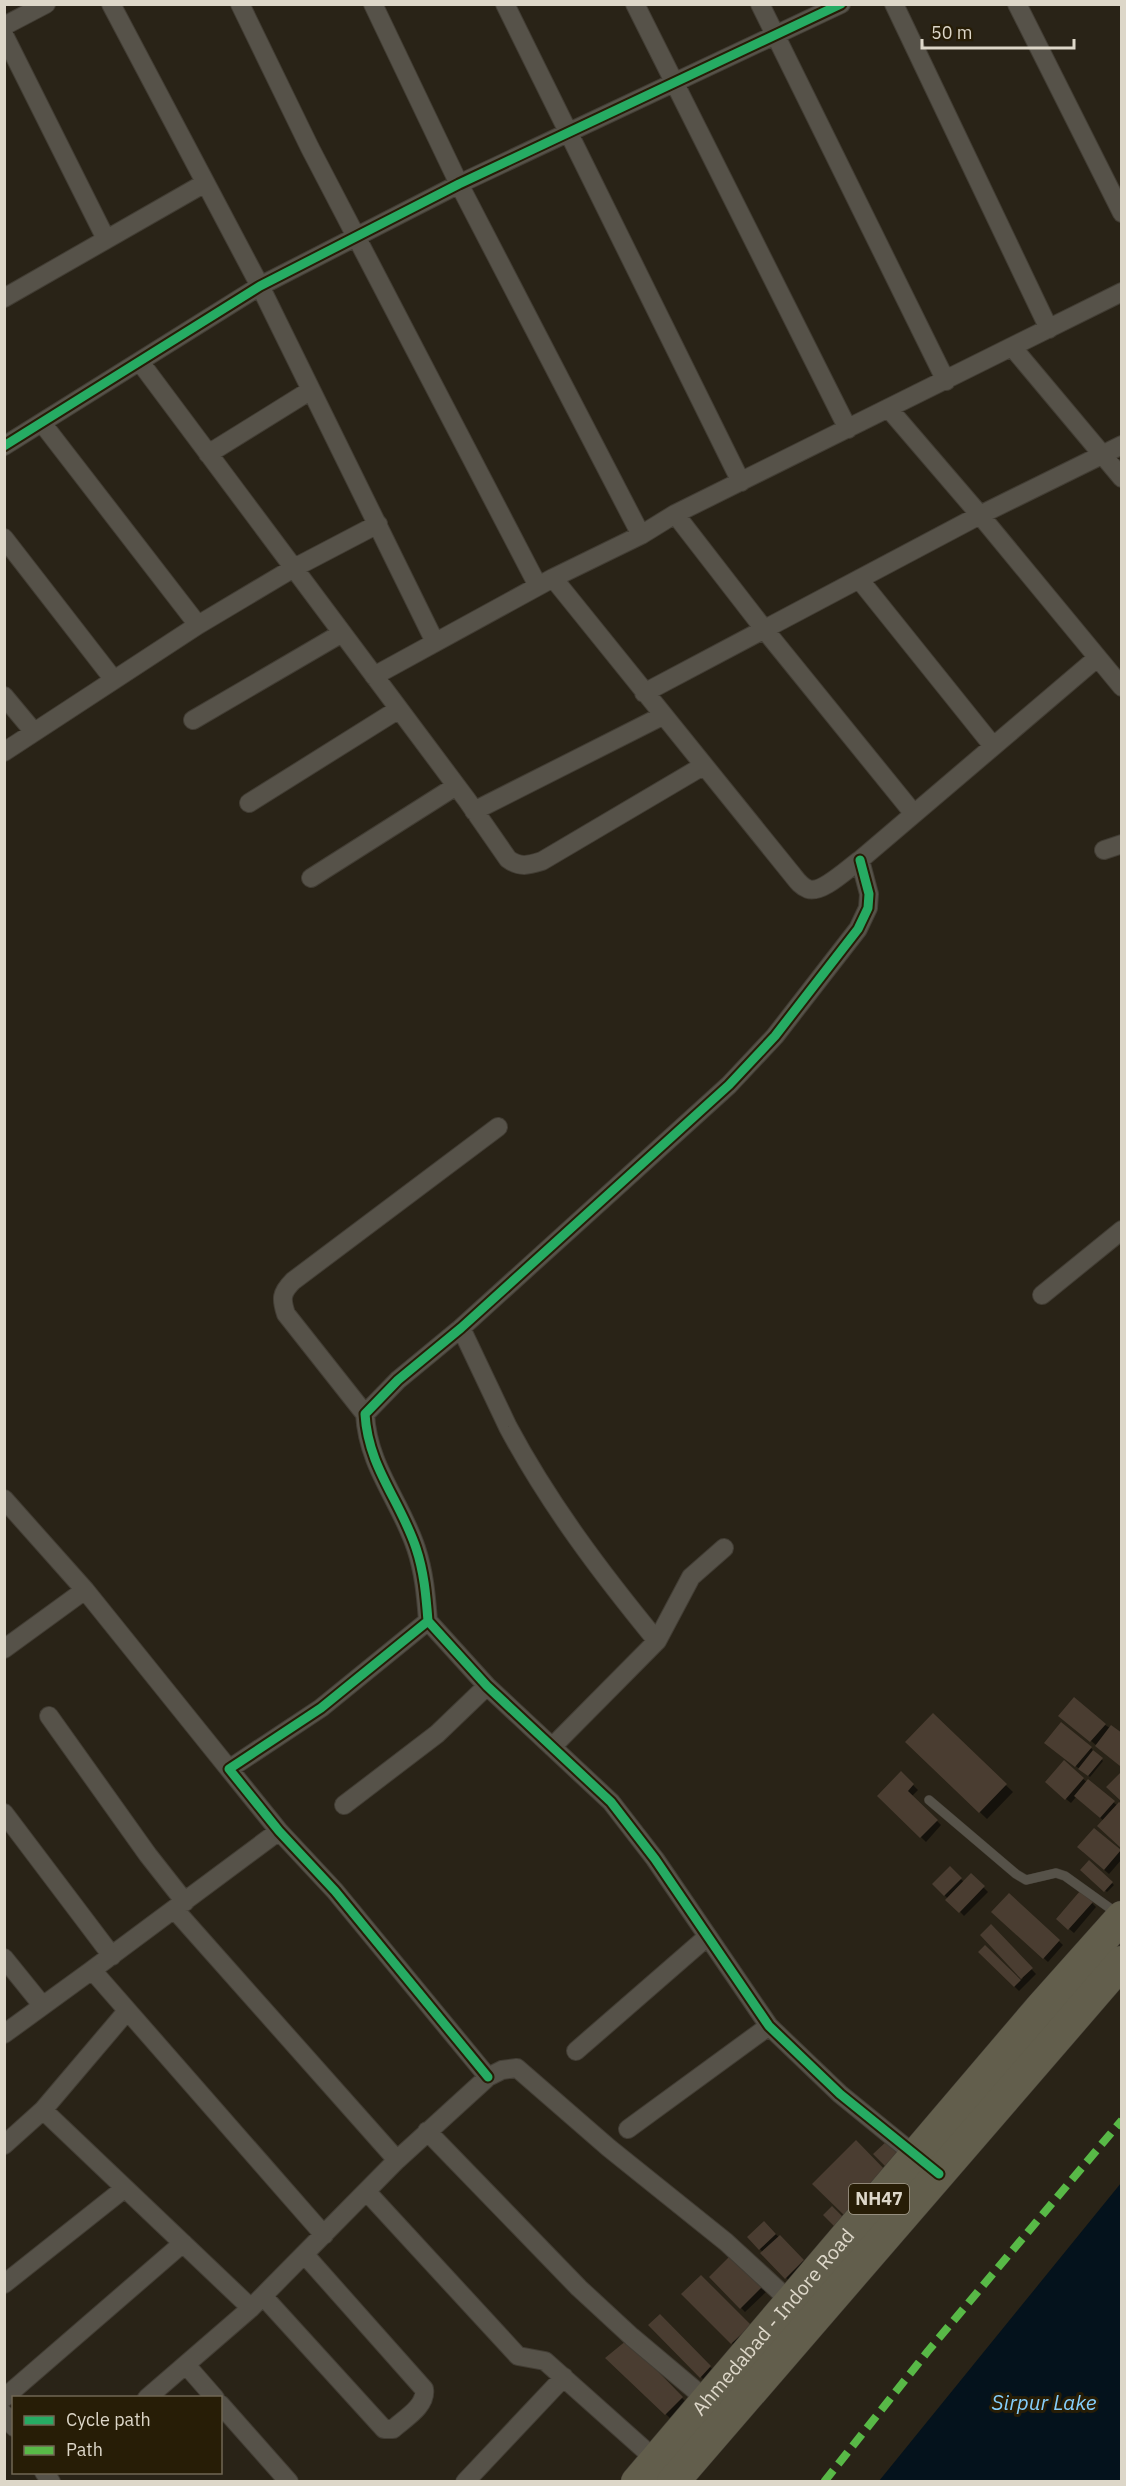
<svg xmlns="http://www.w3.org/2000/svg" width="1126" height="2486" font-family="'IBM Plex Sans',sans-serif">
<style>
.water{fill:#04121c}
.shadow{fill:#0007}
.building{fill:#4a3d31}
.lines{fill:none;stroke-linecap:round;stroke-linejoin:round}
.lane-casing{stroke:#423d34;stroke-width:10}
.street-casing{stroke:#423d34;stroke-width:20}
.highway-casing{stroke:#423d34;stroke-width:33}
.lane{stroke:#565249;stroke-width:9}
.street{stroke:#565249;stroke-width:18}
.highway{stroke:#625e4c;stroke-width:32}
.quiet{stroke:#58b947;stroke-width:8;stroke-dasharray:15 8;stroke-linecap:butt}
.cycleway-casing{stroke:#271d06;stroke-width:13}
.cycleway{stroke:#26ab63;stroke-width:9}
.labels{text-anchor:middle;stroke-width:6;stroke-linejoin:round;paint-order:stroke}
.shield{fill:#271d06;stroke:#a69f8e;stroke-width:1.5}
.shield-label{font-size:18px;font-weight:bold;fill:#ddd7c9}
.street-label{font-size:20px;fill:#ddd7c9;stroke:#271d06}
.water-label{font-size:21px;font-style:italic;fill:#86cffc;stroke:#271d06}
</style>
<rect width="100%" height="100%" fill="#292317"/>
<!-- water -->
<path class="water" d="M1121,2183V2481H879Z"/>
<!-- shadow -->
<path class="shadow" d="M933,1715L1013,1792L987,1819L907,1742Z
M1065,1720L1105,1725L1122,1735V1766Z
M1051,1747L1091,1748L1103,1761L1090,1777Z
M901,1773L918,1790L912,1796L941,1825L926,1842L879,1796Z
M1083,1779L1118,1806L1104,1821L1076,1797L1071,1803L1051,1787Z
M1094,1830L1122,1853V1859L1109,1874L1083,1852Z
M1089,1862L1114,1885L1107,1892L1082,1870Z
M950,1869L964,1882L971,1875L988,1892L964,1916L934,1884Z
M1009,1895L1063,1945L1048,1962L993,1912Z
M1092,1903L1096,1907L1074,1933L1062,1923Z
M991,1927L1036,1974L1019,1991L980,1952L985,1947L1021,1980L1023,1978L982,1935Z
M764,2223L808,2265L790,2282L749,2237Z
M732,2256L766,2292L745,2312L711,2277Z
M683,2294L757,2333L739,2350Z
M660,2316L715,2372L705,2381L650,2325Z
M626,2342L689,2405L673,2421L608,2358Z"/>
<!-- building -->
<path class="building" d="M1074,1697L1106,1724L1090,1742L1058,1716Z
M933,1713L1007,1784L979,1813L905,1742Z
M1061,1722L1092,1747L1075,1767L1044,1743Z
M1111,1725L1122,1733L1120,1766L1095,1746Z
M1093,1750L1103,1758L1088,1776L1078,1769Z
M1064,1760L1084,1778L1065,1800L1045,1782Z
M901,1771L914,1784L908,1791L938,1820L920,1838L877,1796Z
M1122,1771V1802L1106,1787Z
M1088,1779L1115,1801L1100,1818L1074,1796Z
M1119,1802L1122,1804V1849L1097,1826Z
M1094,1828L1121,1850L1104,1870L1077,1847Z
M1089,1860L1113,1882L1104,1892L1080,1870Z
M950,1866L962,1878L944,1896L932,1884Z
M971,1873L985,1886L959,1913L945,1900Z
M1080,1891L1093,1902L1068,1930L1056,1919Z
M1009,1893L1060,1940L1043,1959L991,1912Z
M991,1924L1033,1968L1021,1979L980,1935Z
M985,1945L1021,1980L1014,1987L978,1952Z
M889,2139L905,2156L890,2171L873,2154Z
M856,2140L888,2173L845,2216L812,2184Z
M832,2206L844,2218L835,2227L823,2215Z
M764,2221L776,2234L759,2250L747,2237Z
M780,2235L804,2260L785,2279L760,2253Z
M732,2254L763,2286L740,2309L709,2277Z
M701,2275L751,2325L731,2344L681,2294Z
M660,2314L711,2366L700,2378L648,2325Z
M627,2340L683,2397L665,2415L605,2358Z"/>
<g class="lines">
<defs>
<path id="lane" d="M929,1800L1016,1874L1026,1880L1056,1873L1065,1876L1118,1914"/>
<path id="street" d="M111,4L260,286L435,642
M240,4L310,148L538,586
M373,4L459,184L641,535
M505,4L741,482
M635,4L848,429
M760,4L946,381
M894,4L1049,329
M1017,4L1122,213
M4,26L46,4
M4,35L106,239
M4,298L205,183
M1013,348L1122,478
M140,362L467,800L508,859C520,868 529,865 542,861L703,766
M889,409L980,515L1122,687
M42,423L198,625
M4,446L260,286L459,184L841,4
M208,454L311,390
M675,514L764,629L914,814
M4,538L114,680
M553,578L791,873C796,879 800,886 808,889C822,894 848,868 860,860L1097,658
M859,579L993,746
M374,676L553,578L641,535L675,514L1122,292
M644,693L980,515L1122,445
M4,696L34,732
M193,720L342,633
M4,752L198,625L292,569L378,524
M249,803L399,709
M474,811L662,716
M1104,850L1122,844
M311,878L456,786
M1042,1295L1122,1230
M461,1328C477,1361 492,1394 508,1427C549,1504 602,1574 657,1641
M365,1414L286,1314C281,1299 281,1293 293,1281L498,1127
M4,1499L85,1590L229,1769
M428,1621C426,1595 424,1572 416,1548C400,1500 368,1467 365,1414L398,1380L461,1328L729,1085L775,1036L858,929L868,908L869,894L860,860
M4,1649L85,1590
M49,1716L148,1855L185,1902
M552,1747L657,1641L691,1577L724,1548
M344,1805L437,1734L487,1686
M4,1813L112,1956
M279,1831L92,1970L324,2235
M4,1958L42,2005
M127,2011L43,2110L251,2308
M4,2034L92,1970
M576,2051L707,1937
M488,2077L335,1891L279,1831L229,1769L321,1708L428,1621L487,1686L611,1802L655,1859L769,2026L840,2094L921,2160
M628,2129L769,2026
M427,2131L579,2288L632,2337L708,2401
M4,2145L43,2110
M397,2160L488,2077L502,2070L517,2068L609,2148L726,2242L791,2302
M367,2192L518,2356L545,2361L656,2460
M4,2284L125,2188
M263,2296L384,2429H393C404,2419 427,2406 424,2389L305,2255
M187,2366L215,2398
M4,2398L183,2243
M147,2398L251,2308L397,2160L175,1910
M220,2404L289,2482
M4,2414L14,2427
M44,2472L51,2482
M465,2482L564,2377"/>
<g id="highway">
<path id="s1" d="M637,2482L1039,2010L1122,1917"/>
<path d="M673,2482L1122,1962"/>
</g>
</defs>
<!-- lane casing -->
<use href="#lane" class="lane-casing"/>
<!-- street casing -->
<use href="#street" class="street-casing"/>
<!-- highway casing -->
<use href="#highway" class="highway-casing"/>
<!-- lane -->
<use href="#lane" class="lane"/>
<!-- street -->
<use href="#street" class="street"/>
<!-- highway -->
<use href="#highway" class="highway"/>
<!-- quiet -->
<path class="quiet" d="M824,2482L928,2351L1122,2120"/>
<defs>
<path id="cycleway" d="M4,446L260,286L459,184L841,4
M428,1621C426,1595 424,1572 416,1548C400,1500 368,1467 365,1414L398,1380L461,1328L729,1085L775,1036L858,929L868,908L869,894L860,860
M488,2077L335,1891L279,1831L229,1769L321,1708L428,1621L487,1686L611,1802L655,1859L769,2026L840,2094L939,2174"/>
</defs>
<!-- cycleway casing -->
<use href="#cycleway" class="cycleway-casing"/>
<!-- cycleway -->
<use href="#cycleway" class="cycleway"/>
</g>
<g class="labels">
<!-- shield labels -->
<rect class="shield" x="849" y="2184" width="60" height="30" rx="4.5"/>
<g class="shield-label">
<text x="879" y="2205">NH47</text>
</g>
<!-- street labels -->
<g class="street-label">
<text dy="7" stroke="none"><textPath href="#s1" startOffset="210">Ahmedabad - Indore Road</textPath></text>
</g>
<!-- water labels -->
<g class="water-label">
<text x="1044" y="2410">Sirpur Lake</text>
</g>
</g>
<!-- border -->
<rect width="1126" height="2486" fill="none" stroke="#ddd7c9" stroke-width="12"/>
<!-- legend -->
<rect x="12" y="2396" width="210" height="78" fill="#271d06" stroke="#706754" stroke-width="1.5"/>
<rect x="24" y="2416" width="30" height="9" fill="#26ab63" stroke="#706754" stroke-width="1.5"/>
<text x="66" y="2426" font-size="18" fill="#ddd7c9">Cycle path</text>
<rect x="24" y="2446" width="30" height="9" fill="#58b947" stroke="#706754" stroke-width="1.5"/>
<text x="66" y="2456" font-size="18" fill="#ddd7c9">Path</text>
<!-- scale -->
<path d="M922 39v9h152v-9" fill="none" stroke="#ddd7c9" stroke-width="3"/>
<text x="931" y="39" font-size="18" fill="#ddd7c9" stroke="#271d06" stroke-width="4.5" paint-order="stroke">50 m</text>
</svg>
